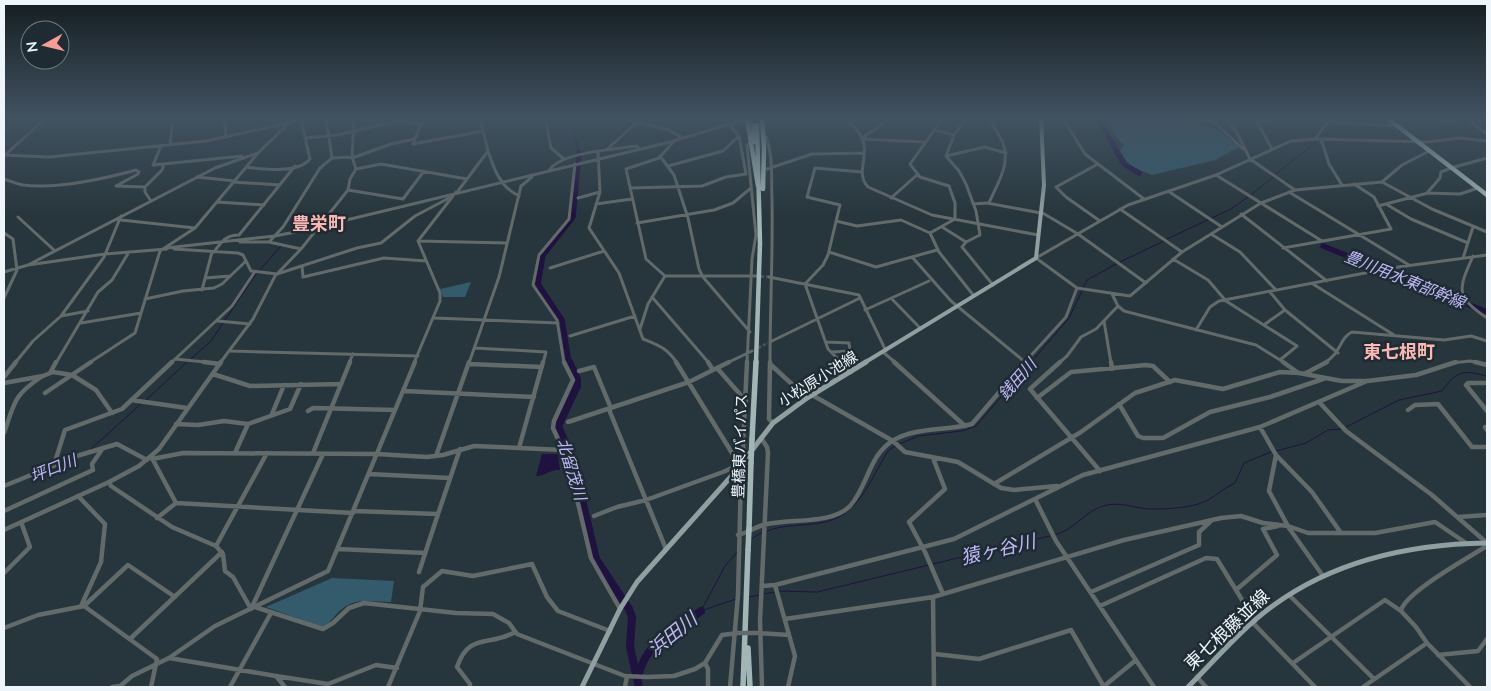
<svg xmlns="http://www.w3.org/2000/svg" width="1491" height="691" font-family="Lato,'Noto Sans JP',sans-serif">
<style>
.green{fill:#335b6c}
.water{fill:#1f1241}
.lines{fill:none;stroke-linecap:round;stroke-linejoin:round}
.stream{stroke:#1f1241;stroke-width:1}
.river-far1{stroke:#1f1241;stroke-width:5.5}
.river{stroke:#1f1241;stroke-width:8}
.minor-tunnel{stroke:#455359;stroke-width:3;stroke-dasharray:3 2;stroke-linecap:butt}
.highway-tunnel{stroke:#455359;stroke-width:4.5;stroke-dasharray:4.5 2.5;stroke-linecap:butt}
.minor-far1{stroke:#626a6a;stroke-width:3}
.minor{stroke:#626a6a;stroke-width:4.5}
.major-far1{stroke:#90a0a0;stroke-width:4}
.major{stroke:#90a0a0;stroke-width:5}
.highway-far1{stroke:#a2b6b6;stroke-width:4.5}
.highway{stroke:#a2b6b6;stroke-width:5.5}
.minor-bridge{stroke:#626a6a;stroke-width:4.5}
.highway-bridge{stroke:#a2b6b6;stroke-width:5.5}
.labels{text-anchor:middle;stroke-width:5;stroke-linejoin:round;paint-order:stroke}
.street-label{font-size:15px;fill:#eef6fb;stroke:#1e2b32}
.water-label{font-size:16px;font-style:italic;fill:#c1b8fa;stroke:#1e2b32}
.quarter-label{font-size:18px;font-weight:bold;fill:#fcb8b2;stroke:#1e2b32}
.near-street-label{font-size:18px;fill:#eef6fb;stroke:#1e2b32}
.near-water-label{font-size:19px;font-style:italic;fill:#c1b8fa;stroke:#1e2b32}
</style>
<rect width="100%" height="100%" fill="#27363c"/>
<!-- green -->
<path class="green" d="M1108,118H1186L1219,131L1239,147L1215,160L1152,175L1130,166L1120,151L1124,145L1115,136Z
M471,282L465,297H443L440,289Z
M332,578L394,581L391,602C375,602 356,597 342,609C335,614 331,623 322,627L266,607Z"/>
<!-- water -->
<path class="water" d="M542,454H558L560,470C550,469 545,476 536,476Z"/>
<g class="lines">
<!-- stream -->
<path class="stream" d="M571,118L579,153L601,149L609,145
M636,120L642,118
M614,141L632,122
M1276,174L1315,143L1330,122
M1251,195L1273,177
M1167,239L1231,209L1248,197
M1120,262L1164,241
M259,271L281,246
M191,359L211,341L256,274
M146,400L187,362
M1346,427L1399,400L1442,391C1457,370 1463,370 1487,376
M899,444L918,436L962,431L976,426L1069,318L1087,280L1116,264
M91,449L142,403
M1276,451L1306,443L1328,430L1342,429
M767,531C785,524 802,526 820,523C858,518 870,480 888,451L895,446
M1054,535C1074,531 1086,509 1107,505C1123,502 1137,509 1152,509C1168,509 1192,508 1206,501C1216,496 1224,488 1235,483L1244,463L1271,452
M751,539L763,532
M933,564L1050,536
M779,591L817,592L929,565
M764,594L775,592
M749,597L760,595
M701,611L725,566L737,552
M701,611L736,599"/>
<!-- river-far1 -->
<path class="river-far1" d="M1098,118L1124,164L1139,173
M1323,246L1487,312
M569,363L562,320L538,284L543,255L573,217L579,153"/>
<!-- river -->
<path class="river" d="M569,362L577,379V386L558,426L573,461L596,559L629,609L632,617L630,647L639,687
M638,676C648,639 673,632 701,611"/>
<!-- minor-tunnel -->
<path class="minor-tunnel" d="M756,276L769,277
M754,350L768,343"/>
<!-- highway-tunnel -->
<path class="highway-tunnel" d="M752,118L753,125"/>
<!-- minor-far1 -->
<path class="minor-far1" d="M161,118H165
M224,118L226,137
M326,118L332,158
M354,118L352,157L356,169
M429,118L421,124L413,144L483,131
M545,118L551,148L564,159
M623,118L669,130L682,138
M814,118L830,120L846,118
M846,118C853,125 862,134 864,145C867,160 856,174 868,187L932,215L1038,235
M943,118L910,164L920,177L949,186L955,203V219
M1063,118L1085,154L1144,199
M1178,118L1214,122L1243,149
M1225,118L1236,131L1250,159L1295,190
M1255,118L1272,149
M1310,118L1337,122L1397,126
M1438,118L1444,122L1467,118
M1466,118L1487,134
M545,119L553,118
M1256,121H1273L1277,118
M934,130L954,135
M763,131C774,150 771,177 772,199C773,254 770,308 770,363
M306,138L337,135L397,121L421,124
M862,138L891,118
M862,139L925,142
M1315,139L1328,122V118
M1321,139L1329,164L1342,185
M675,140L659,158L626,169L646,259L665,276H756
M170,145L173,118
M161,146L153,165L242,156
M606,150L634,125L647,118
M488,151C494,169 500,187 519,196
M598,151L600,192L589,228L619,273L643,339C660,346 667,348 677,363
M1429,151L1402,165L1382,182L1295,190L1261,203L1182,252L1130,296L1077,288L1036,258L1128,205L1216,175L1291,141L1317,139L1427,142L1460,138L1487,141
M4,155L49,157L206,141L288,123
M5,155L46,118
M660,156L674,175L688,218L699,269L703,277L750,332
M946,156L959,171L966,184L976,211L980,235L966,242L962,247L993,285
M946,156L985,147L1006,153
M946,156L954,135L967,118
M352,158L391,144L414,139
M1098,164L1056,187L1066,197L1100,221
M668,166L723,151L739,136L729,124
M246,167C264,169 298,174 310,159L301,120
M1451,168L1487,158
M767,169L812,154L864,153
M549,171C559,152 616,149 637,146L639,149
M1216,175L1322,241
M197,177L235,181
M4,179C10,181 17,184 23,185C56,189 103,179 136,170L139,172L138,174L116,186L145,187
M233,182L280,185
M1382,182L1432,209L1487,232
M630,188L702,186L726,177L746,174L739,136
M348,190L403,199L424,171
M458,191L488,151L480,118
M1168,191L1222,227
M1289,192L1409,265
M1427,193L1440,178L1441,172L1451,168
M578,198L600,192
M891,198L918,174
M151,201L145,192V187L162,170L164,164
M217,202L264,205
M989,203C997,184 1011,164 1003,143C999,134 993,127 990,118
M596,204L632,199
M973,204L987,203L1041,213
M1386,204L1411,219L1468,243
M1378,206L1428,193L1460,194L1478,188
M1120,209L1182,252
M1041,212L1078,234
M1241,214L1327,281
M18,217L55,251
M121,220L195,228
M836,221L857,226L901,220L930,233L939,252L974,296
M637,223L714,210L733,203L751,188
M942,227L966,242
M4,233L13,239L17,270L4,298
M930,233L955,219
M1078,234L1146,283
M1211,234L1240,252L1276,290
M418,241L507,243
M240,242H269L301,249
M269,242L283,227L320,168L332,158L352,157
M166,248L275,236L305,230L670,142L750,118
M1283,248L1391,229L1374,197L1354,184
M174,249L238,253L243,255L251,271L277,274L357,248L381,243L415,216L451,197
M214,252C221,242 226,235 239,235L295,166
M829,252L876,267L937,250
M1473,256C1458,290 1455,296 1487,318
M913,258L951,301L1025,362L1066,317L1077,288
M1463,258L1473,227
M1173,259L1208,280L1226,301L1297,346L1280,360
M28,265L105,254L167,249
M302,266L303,277L384,258L426,261
M550,268L604,251
M4,272L28,265L215,168L258,153L290,122L307,118
M769,277L859,295L886,351
M205,278L230,276
M805,284L823,265L828,255L840,205L807,197L815,168L862,172
M805,284L828,349L842,363
M1313,284L1394,335
M202,290L212,252
M1270,292L1285,310L1338,353
M1112,294L1118,306L1124,311L1256,345L1285,363
M652,297L709,363
M891,298L921,329
M145,299L183,291L214,288L222,284L246,261
M865,310L929,281
M61,316L88,311
M434,318L558,323
M218,321L250,324
M1104,321L1111,363
M81,323L141,313
M1265,324L1285,310
M640,329L648,304L665,276
M1196,330L1210,307L1219,301L1391,268L1487,255
M570,336L635,316
M770,342L860,298
M826,342L849,343L850,351L831,352
M475,348L546,352L543,363
M230,351L418,356
M884,353L896,363
M175,359L215,363
M15,363L33,341L61,316L104,257L121,216
M56,363L98,292L112,280L129,252
M89,363L135,333L160,251L195,228L258,153
M171,363L232,306L254,273
M220,363L253,319L275,276L301,249L348,190L350,179L356,169L381,164L467,179
M349,363L353,354
M414,363L440,301V293L418,241L456,192
M469,363L499,277L521,186L532,177L531,175
M564,363L557,320L533,285L539,255L569,219L575,164
M727,363L752,351
M747,363L752,259L756,235L747,145L750,143
M1024,363L1025,362
M1059,363L1067,356L1081,337L1096,329L1118,306
M1324,363C1342,353 1339,338 1352,332L1444,340L1471,336L1487,341
M1452,363L1470,361L1480,363"/>
<!-- minor -->
<path class="minor" d="M204,362L220,364
M564,362L573,380L554,421L553,428L568,461L591,558L620,609
M676,362L740,466
M708,362L713,370
M770,362L769,419L773,423
M841,362L851,372
M894,362L965,426
M1060,362L1030,389L1100,471
M1111,362L1112,369
M1283,362L1297,372
M1475,362L1487,365
M469,364L542,367
M770,364L807,398
M717,368L746,401
M579,371L594,367L610,406V412L666,549
M50,373L56,362
M213,374L250,386L341,384
M1304,374L1327,362
M4,377L16,362
M4,383L43,376L53,372L72,375L96,390L112,413
M1487,383H1468L1466,385L1487,411
M404,391L534,397
M45,393L91,362
M812,395L893,441L905,452L958,462L1001,488L1014,490L1057,486
M1037,398L1071,372L1146,365L1153,366L1170,382
M131,400L187,408
M1320,403L1346,431L1432,495L1487,543L1485,547C1468,558 1404,593 1401,611L1416,627L1427,643L1470,687
M1119,404L1138,436L1143,438H1163L1210,412L1270,397L1323,379
M1408,410L1415,405L1438,404L1472,447H1487
M308,411L313,408L395,410
M272,414L284,385
M568,422L689,382L729,362
M176,424L198,425L224,421L248,424L235,453
M248,424L290,409L301,384
M1260,427L1276,455L1312,492L1341,533
M1487,427H1485L1487,430
M4,433C15,402 13,396 41,377
M761,438L767,447L768,453L760,621L762,687
M519,448L543,362
M313,453L350,362
M1276,455L1269,491L1289,528L1323,576
M436,456L469,362
M152,458L176,503L353,513
M933,458L945,489L909,522L925,552L943,594
M152,459L183,453L377,454L427,457L443,455L474,446L563,450
M746,459L743,446L747,362
M54,465L65,430L122,409L172,362
M369,474L450,478
M109,482L139,466L159,449L221,362
M994,484L1081,432L1135,393L1175,380L1223,389L1280,372L1299,373L1342,381H1367L1416,375L1456,362
M4,486L80,455L117,444L147,460
M78,496L105,524L101,562L81,606
M1035,499L1056,541L1154,687
M4,511L93,470L92,464L103,448
M354,511L438,514L460,449
M594,516L617,507L646,500L723,472L732,468L736,461
M1458,517L1487,515
M157,518L176,503
M4,530L109,482L111,486L172,527L216,546L223,554L225,571L233,577L251,609
M738,535C747,533 754,528 763,525C789,518 832,525 850,506C868,486 869,454 894,440C916,427 947,431 972,424L1025,362
M216,546L267,453
M338,549L425,553
M419,572L438,514
M4,573L30,547L21,522
M775,585L795,656L788,687
M762,586L775,585L954,539L1083,475L1260,427L1367,381
M1236,590L1277,555L1263,529L1278,526
M1091,592L1199,545V532L1211,521
M1289,595L1374,679
M933,597L934,687
M84,606L128,565L175,597
M1100,606L1206,558L1217,559L1255,621
M255,607L323,629L333,623L349,608L364,603L456,613L493,614L509,623L517,634L625,676L647,677L674,676L695,669L705,663L722,635L738,633
M251,609L323,454
M785,619L933,597L1124,540L1221,518L1241,516L1263,523L1288,526L1308,533H1375L1435,522L1466,543
M1253,623L1315,687
M4,628L38,615L84,606L157,659L151,687
M759,633L789,635
M130,639L222,552
M935,654L979,659L1071,630L1104,687
M1438,655L1478,651L1487,639
M169,658L276,676L285,687
M705,663L708,669V687
M1293,663L1385,600L1401,611
M276,676L328,684L376,665L397,668
M1197,677L1206,687
M112,687L120,686
M119,687L132,676L169,658L215,626L328,571L415,362
M230,687L271,613
M388,687L420,611L423,587L442,571L473,576L532,564L547,597L558,611L610,631
M470,687V684L457,667C469,632 489,647 515,632
M625,687L627,676
M730,687L738,595L741,477L736,471
M1103,687L1136,660
M1363,687L1427,643"/>
<!-- major-far1 -->
<path class="major-far1" d="M864,363L1036,258L1044,185L1041,118"/>
<!-- major -->
<path class="major" d="M582,687L620,609L637,582L736,471L773,423L807,398L866,362
M1188,687C1216,659 1242,628 1274,605C1336,560 1411,544 1487,543"/>
<!-- highway-far1 -->
<path class="highway-far1" d="M747,118L758,186
M762,118L764,148L763,189
M1387,118L1487,195
M753,125L755,142
M756,363L760,243L757,125"/>
<!-- highway -->
<path class="highway" d="M752,439L756,362
M749,529L751,463
M748,648L750,687
M743,687L748,550"/>
<!-- minor-bridge -->
<path class="minor-bridge" d="M738,633H757"/>
<!-- highway-bridge -->
<path class="highway-bridge" d="M751,463L752,439
M748,550L749,529"/>
</g>
<!-- sky -->
<linearGradient id="sky" x2="0" y2="1"><stop stop-color="#151e21"/><stop offset="0.55" stop-color="#415261"/><stop offset="1" stop-color="#415261" stop-opacity="0"/></linearGradient>
<rect width="1491" height="215" fill="url(#sky)"/>
<g class="labels">
<!-- street labels -->
<g class="street-label">
<text transform="translate(818 379) rotate(-32)" y="5">小松原小池線</text>
<text transform="translate(740 446) rotate(-88)" y="5">豊橋東バイパス</text>
</g>
<!-- water labels -->
<g class="water-label">
<text transform="translate(1405 279) rotate(22)" y="6">豊川用水東部幹線</text>
<text transform="translate(1017 379) rotate(-49)" y="6">銭田川</text>
<text transform="translate(53 468) rotate(-22)" y="6">坪口川</text>
<text transform="translate(572 469) rotate(73)" y="6">北留茂川</text>
</g>
<!-- quarter labels -->
<g class="quarter-label">
<text x="319" y="230">豊栄町</text>
<text x="1399" y="358">東七根町</text>
</g>
<!-- near-street labels -->
<g class="near-street-label">
<text transform="translate(1227 630) rotate(-43)" y="6">東七根藤並線</text>
</g>
<!-- near-water labels -->
<g class="near-water-label">
<text transform="translate(998 549) rotate(-13)" y="7">猿ヶ谷川</text>
<text transform="translate(672 634) rotate(-39)" y="7">浜田川</text>
</g>
</g>
<!-- border -->
<rect width="1491" height="691" fill="none" stroke="#eef6fb" stroke-width="10"/>
<!-- north arrow -->
<g transform="translate(45 45) rotate(262)"><circle r="24" fill="#1e2b32" stroke="#717c82"/>
<path d="M0-4L9 19L0 12L-9 19Z" fill="#f59c95"/>
<text y="-8" font-size="14" font-weight="bold" text-anchor="middle" fill="#eef6fb">N</text>
</g>
</svg>
